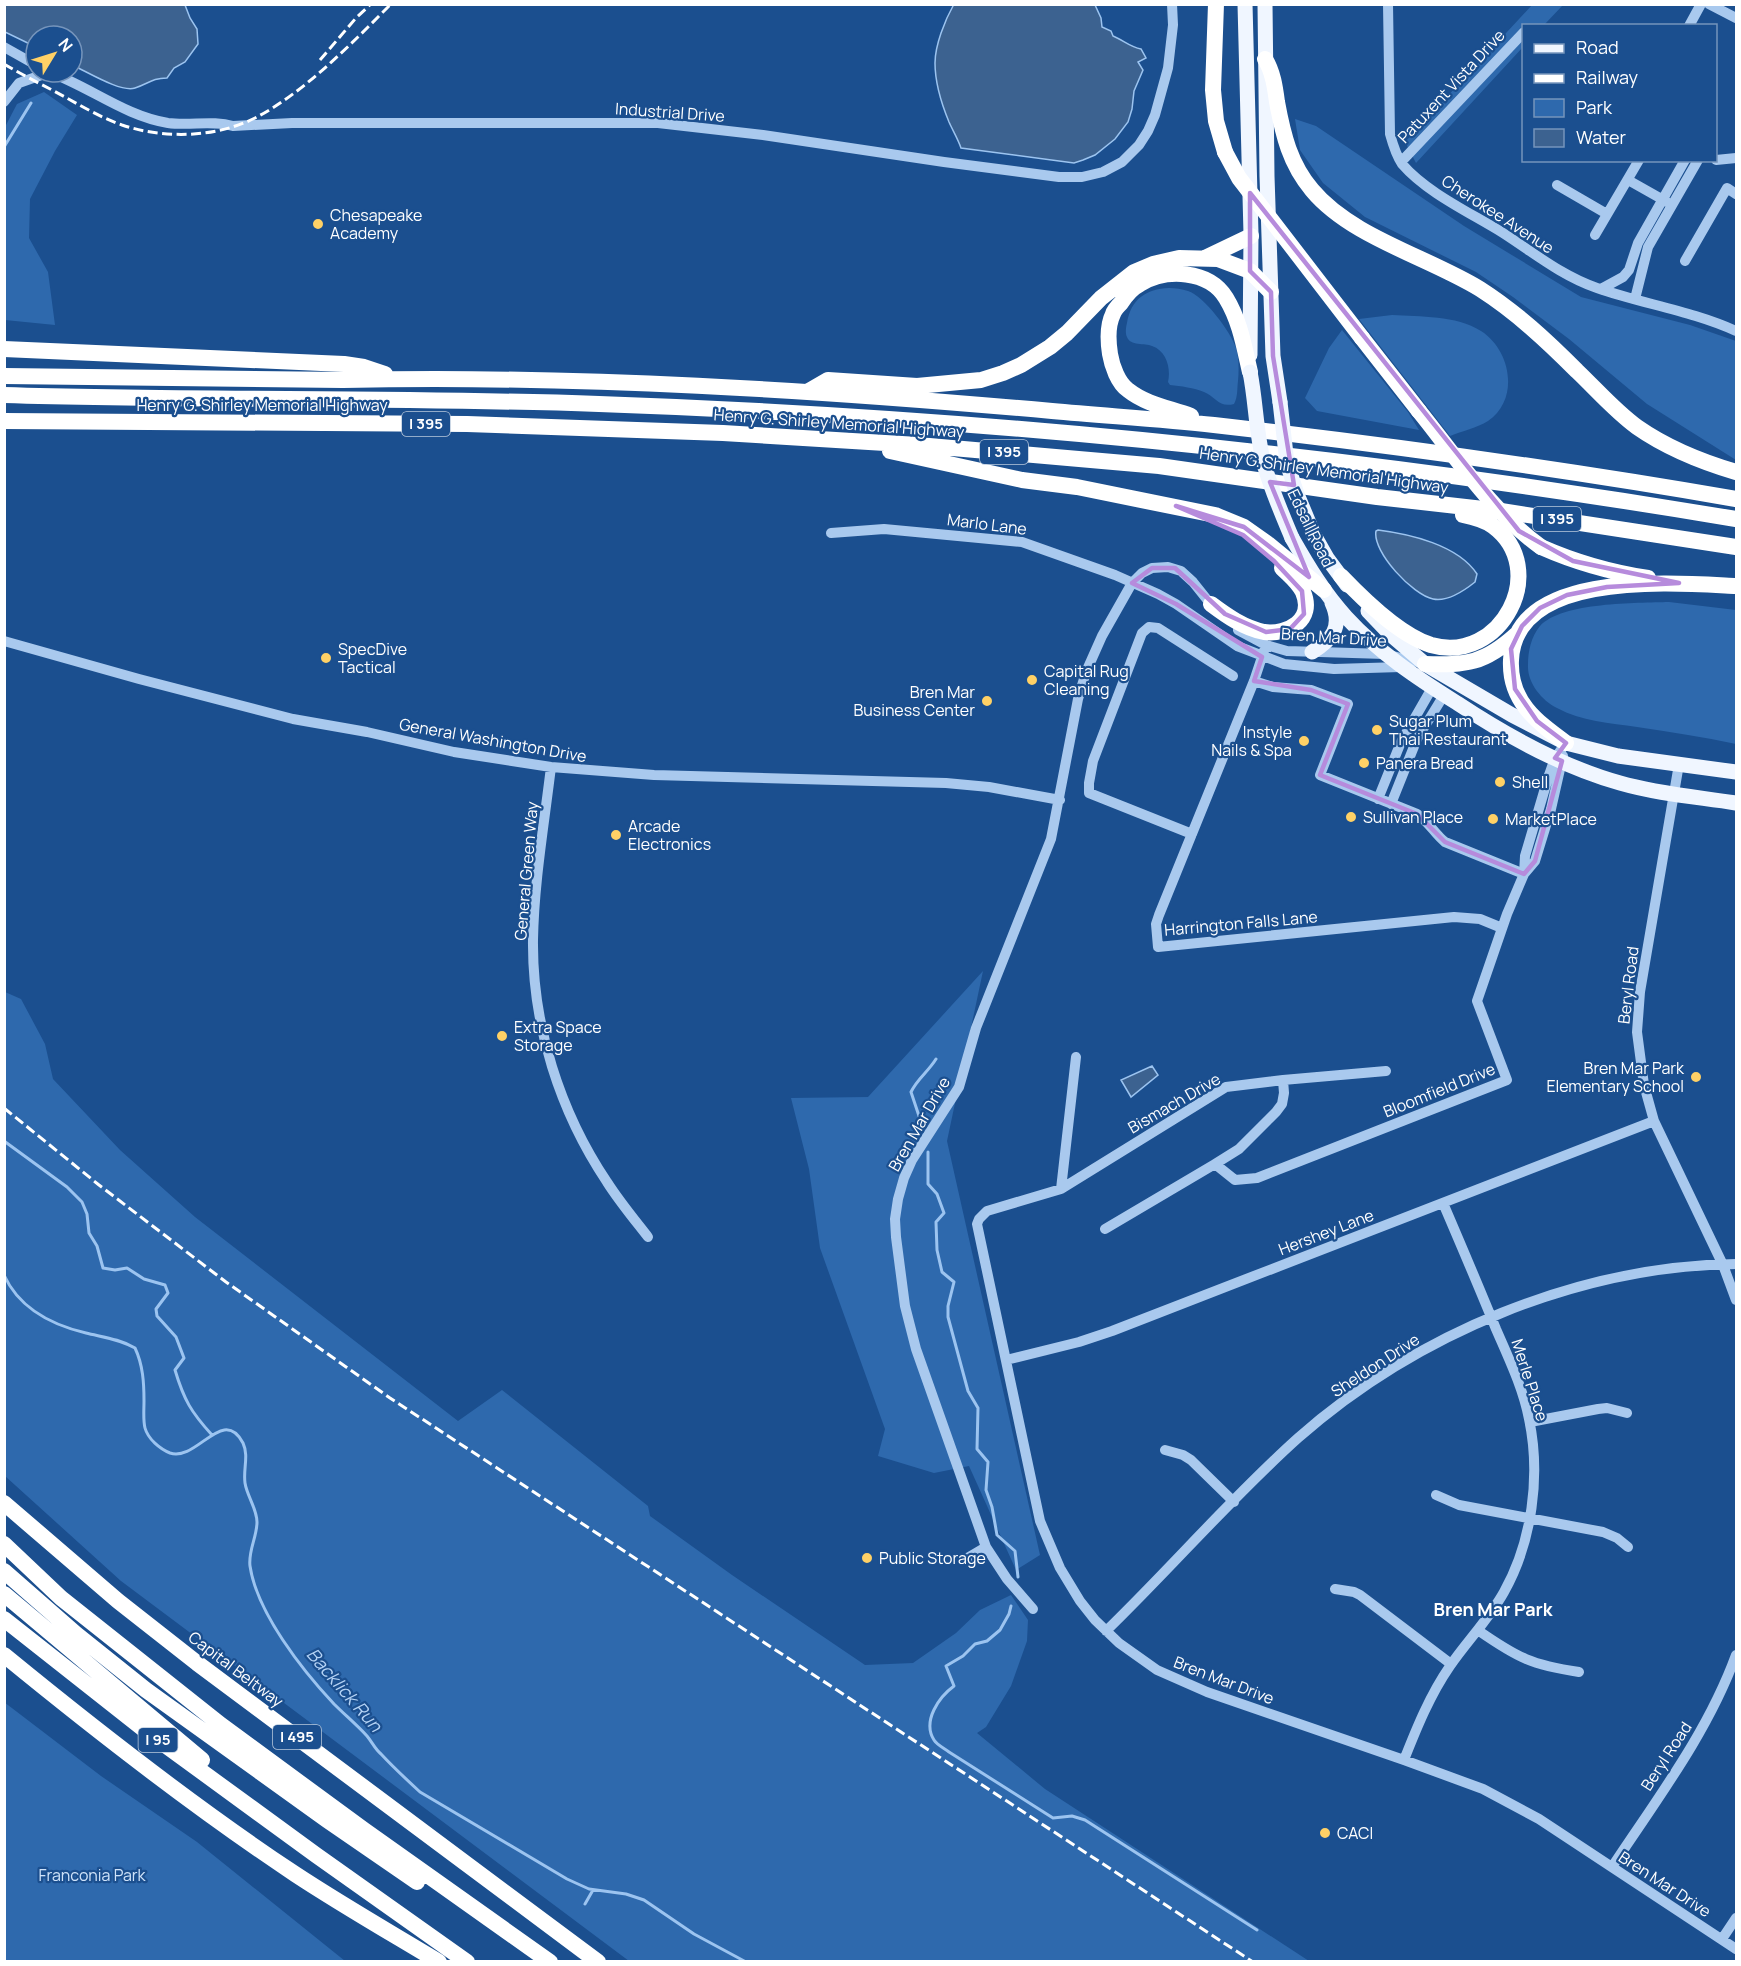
<svg xmlns="http://www.w3.org/2000/svg" width="1741" height="1966" font-family="Manrope,sans-serif">
<style>
.green{fill:#2e69ad}
.water{fill:#3c6290;stroke:#9cc4f0;stroke-width:1.5}
.lines{fill:none;stroke-linecap:round;stroke-linejoin:round}
.stream{stroke:#9cc4f0;stroke-width:3}
.minor{stroke:#a9c9ee;stroke-width:10}
.major{stroke:#f0f6ff;stroke-width:15}
.highway{stroke:#fff;stroke-width:16}
.rail{stroke:#fff;stroke-width:3;stroke-dasharray:10 4.5;stroke-linecap:butt}
.major-bridge{stroke:#f0f6ff;stroke-width:15}
.highway-bridge{stroke:#fff;stroke-width:16}
.marked{fill:none;stroke:#b68bdc;stroke-width:4.5;stroke-linejoin:round}
.poi-dot{fill:#ffd166;stroke:#1b4f8f;stroke-width:2}
.labels{text-anchor:middle;stroke-width:4.5;stroke-linejoin:round;paint-order:stroke}
.shield{fill:#1b4f8f;stroke:#bbcadd;stroke-width:1.5}
.shield-label{font-size:15px;font-weight:bold;fill:#fff}
.street-label{font-size:16px;fill:#fff;stroke:#1b4f8f}
.poi-label{font-size:16px;fill:#fff;stroke:#1b4f8f;text-anchor:start}
.park-label{font-size:16px;fill:#cfe3fa;stroke:#1b4f8f}
.neighbourhood-label{font-size:18px;font-weight:bold;fill:#fff;stroke:#1b4f8f}
.water-label{font-size:18px;font-style:italic;fill:#b5d3f5;stroke:#1b4f8f}
</style>
<rect width="100%" height="100%" fill="#1b4f8f"/>
<!-- green -->
<path class="green" d="M1532,5H1563L1544,25L1524,26L1523,47L1416,163L1405,142Z
M44,92L77,115L55,151L30,199L29,238L48,272L55,325L5,320V127L17,104Z
M1295,119L1316,126L1464,226L1581,297L1690,325L1736,341V460L1647,404L1569,339L1513,297L1476,272L1365,217L1323,183L1300,150Z
M1169,288C1175,288 1182,289 1188,291C1204,296 1231,332 1236,348C1239,357 1239,370 1238,381C1237,388 1238,397 1234,404C1219,408 1216,397 1204,392C1194,388 1181,386 1170,385L1168,382C1171,369 1167,351 1152,346C1145,343 1130,346 1127,337C1125,333 1126,327 1127,323C1131,299 1146,289 1169,288Z
M1392,315C1420,317 1456,315 1481,331C1511,350 1520,399 1488,421C1477,428 1462,431 1450,436L1359,319Z
M1342,330L1408,412L1419,430L1317,411L1305,398L1329,348Z
M1669,602L1736,610V744C1703,737 1670,732 1637,727C1610,723 1581,721 1557,708C1541,700 1527,682 1528,665C1528,651 1531,637 1540,626C1562,602 1637,603 1669,602Z
M983,971L947,1141L1040,1555L1016,1570L969,1466L934,1473L878,1456L885,1429L820,1248L809,1169L791,1098L868,1097Z
M5,992L21,999L45,1044L53,1079L120,1150L195,1217L458,1421L502,1390L648,1506L650,1516L732,1575L865,1665L913,1663L956,1633L980,1610L1011,1595L1028,1620L1027,1641L1011,1686L986,1727L977,1733L1045,1789L1309,1961H629L121,1581L5,1476Z
M4,1702L101,1776L197,1842L345,1961H5Z"/>
<!-- water -->
<path class="water" d="M954,4L1095,5L1101,18L1102,27L1111,31L1113,36C1123,40 1130,47 1141,49L1146,58L1138,62L1143,70L1134,91L1132,109L1128,122L1115,139L1095,155L1083,160L1074,163L961,148C958,139 953,131 949,122C942,105 935,82 935,63C935,45 945,20 954,4Z
M4,5H185L190,18L197,29L198,44L185,62L174,68L167,78C152,78 148,84 135,88C121,93 86,71 72,65V36H36V47L5,32Z
M1378,530C1410,534 1458,545 1477,574L1475,582C1465,590 1447,602 1433,599C1413,595 1372,552 1376,531Z
M1152,1066L1158,1075L1131,1097L1121,1080Z"/>
<g class="lines">
<!-- stream -->
<path class="stream" d="M4,147L31,103
M922,1125L911,1092C917,1079 928,1072 936,1059
M4,1141L67,1187L82,1202L87,1214L89,1233L97,1246L103,1268L115,1270L127,1268L144,1279L165,1285L168,1293L156,1309L157,1316L176,1337L184,1358L175,1370C184,1400 191,1412 212,1435
M928,1152V1184L937,1194L944,1213L936,1222L937,1250L942,1272L954,1282L948,1306V1317L968,1391L978,1408L977,1449L988,1462L986,1490L992,1507L997,1535L1015,1551L1018,1577
M4,1275C19,1308 52,1325 86,1333C102,1337 120,1339 135,1348C143,1365 144,1383 144,1401C144,1410 143,1420 145,1428C148,1439 160,1449 170,1453C197,1462 223,1405 243,1443C249,1456 243,1469 245,1483C247,1496 257,1509 257,1522C257,1537 248,1551 250,1566C257,1613 303,1671 334,1704C345,1715 357,1725 367,1736C372,1742 375,1749 381,1754C393,1767 407,1780 420,1792L567,1879L589,1889L626,1894L644,1900L694,1934L746,1962
M1011,1606L1009,1614L1000,1630L987,1641L975,1644L963,1656L946,1666L954,1686C939,1697 922,1721 934,1740C937,1745 944,1748 949,1752L1053,1818L1072,1816L1085,1820L1257,1930
M585,1904L593,1890"/>
<!-- minor -->
<path class="minor" d="M1388,4L1390,134C1393,145 1396,155 1402,164C1427,193 1471,213 1503,233C1534,253 1562,276 1597,288C1643,304 1692,311 1736,331
M1709,4L1736,18
M1689,26L1701,4
M4,47L36,65
M49,72C90,87 125,116 168,123C190,126 213,120 233,126L292,123H658L763,135L944,162L1059,177H1082L1103,172L1122,162L1139,145L1148,131L1155,115L1168,68L1173,25L1172,4
M4,102L19,83L50,72
M1716,160L1736,158
M1401,162L1524,32
M1628,180L1667,202
M1557,185L1607,214
M1595,235L1639,160
M1685,261L1727,188L1736,194
M1601,289L1623,277L1629,270L1638,243L1685,160
M1635,299L1648,247L1698,160
M831,533L884,529L1022,542L1115,575L1158,594L1176,604L1237,646L1284,664L1334,669L1401,667
M1238,630L1266,645L1287,651L1385,654L1421,663
M4,641L139,679L293,719L367,732L454,752L551,767L654,775L946,783L989,787L1060,800
M1266,645L1254,681L1159,915L1156,924L1158,947L1454,917L1480,919L1502,928
M1254,681L1273,687L1311,690L1348,704L1320,775L1417,814C1428,821 1435,834 1445,842L1524,874
M1679,764L1640,992L1637,1032L1644,1085L1654,1121L1723,1265L1736,1300
M551,767C544,825 534,883 533,940C532,1025 560,1112 607,1182C619,1201 634,1219 648,1237
M1378,799L1401,742L1432,688
M1391,804L1417,739L1444,695
M1192,834L1089,793V783L1093,761L1142,633L1149,627L1158,628L1233,676
M1524,874L1535,861L1551,809L1563,756
M1076,1057L1061,1189L987,1211L979,1219L977,1224L1040,1521L1060,1568L1080,1601L1095,1620L1119,1643L1157,1670L1207,1692L1404,1760L1483,1789L1539,1819L1736,1949
M1215,1164L1239,1149L1276,1112L1282,1104L1284,1093L1283,1080
M1061,1189L1226,1087L1283,1080L1386,1071
M1105,1229L1215,1164L1235,1180L1257,1178L1507,1080L1477,1001L1507,914L1524,874L1525,856L1548,778L1555,758L1566,743
M1006,1360L1079,1342L1112,1331L1654,1121
M1530,1422L1598,1409L1607,1408L1627,1413
M1165,1450L1183,1455L1191,1460L1234,1502
M1436,1495L1459,1505L1603,1532L1617,1538L1628,1547
M969,1557L986,1547
M1335,1589L1354,1592L1360,1595L1451,1664
M1033,1609L1007,1579L986,1547L916,1349L905,1306L896,1237L895,1219L898,1199L904,1178L912,1160L959,1087L976,1028L1051,839L1078,699L1086,672L1102,636L1132,583L1142,573L1152,568L1168,567L1181,571L1193,582L1213,607
M1106,1631C1171,1568 1231,1498 1298,1438C1416,1334 1578,1266 1736,1264
M1479,1631C1518,1658 1532,1665 1579,1672
M1404,1760C1417,1727 1430,1695 1450,1666C1468,1640 1489,1619 1504,1592C1532,1542 1541,1476 1529,1419C1523,1388 1509,1359 1496,1329C1479,1287 1461,1245 1443,1203
M1612,1867C1657,1799 1708,1732 1736,1655
M1722,1939L1736,1918"/>
<!-- major -->
<path class="major" d="M1245,4L1251,234L1250,355
M1265,4L1267,176L1273,356L1280,402
M1314,535L1327,558L1347,585
M1292,538C1308,566 1324,593 1346,617C1378,652 1417,678 1457,703C1507,736 1562,767 1620,783C1658,794 1698,797 1736,803
M1368,611L1390,634L1425,664L1512,715L1566,743L1618,756L1736,772
M1312,652C1332,640 1343,627 1332,603"/>
<!-- highway -->
<path class="highway" d="M1216,4L1213,90L1216,121L1225,152
M1265,59C1273,72 1275,87 1277,102C1283,135 1290,164 1312,190C1351,237 1428,257 1480,289C1516,312 1547,341 1577,371C1597,390 1615,411 1637,427C1667,448 1702,462 1736,472
M1205,258L1251,236
M1362,338L1419,411
M4,349L344,364L364,367L385,374
M4,376L343,380C579,375 817,390 1052,411C1106,416 1160,419 1214,425C1389,445 1563,469 1736,499
M809,391L828,380L917,386L981,380L1003,373L1021,365L1050,347L1067,333L1101,298L1134,272L1153,264L1179,258L1218,259L1250,271L1271,292
M4,395C202,401 401,397 599,404C980,417 1360,456 1736,519
M1191,416C1170,408 1147,405 1128,390C1118,383 1112,366 1110,354C1108,341 1107,326 1113,314C1114,310 1118,306 1121,303C1126,295 1132,288 1140,284C1166,268 1209,270 1226,298C1240,321 1244,346 1250,372
M4,421L467,424L723,433L918,445L1159,466L1377,497L1501,511L1736,547
M890,451L1022,480L1077,487L1215,515L1244,527L1268,544L1324,590
M1541,547C1577,563 1609,572 1648,578
M1341,576C1363,599 1399,635 1431,645C1501,665 1551,569 1493,526C1484,520 1473,517 1463,515
M1211,604C1227,616 1244,628 1264,632C1288,635 1315,620 1303,592C1298,582 1290,576 1282,568
M1425,664C1467,665 1484,664 1517,634
M1566,743C1536,721 1509,701 1511,660C1515,569 1675,583 1736,586
M4,1503L118,1601L197,1663L598,1962
M4,1544L61,1598L221,1725L364,1830L550,1962
M4,1571L76,1634L146,1690L327,1820L417,1882
M4,1594L202,1760
M4,1619L146,1731L316,1855L467,1962
M4,1655C98,1732 194,1807 295,1874C342,1905 391,1933 439,1962"/>
<!-- rail -->
<path class="rail" d="M320,60L356,18L371,4
M4,64C24,76 45,86 65,97C83,107 102,118 122,125C164,139 215,138 255,118C304,93 352,43 391,4
M4,1108L99,1185L226,1282L390,1398L1253,1962"/>
<!-- major-bridge -->
<path class="major-bridge" d="M1250,372C1256,402 1256,434 1264,464C1271,489 1282,514 1292,538
M1280,402L1287,463L1297,494L1314,535"/>
<!-- highway-bridge -->
<path class="highway-bridge" d="M1225,152L1239,178L1362,338
M1419,411C1457,458 1491,511 1541,547"/>
</g>
<!-- marked area -->
<path class="marked" d="M1250,193L1519,531L1573,561L1679,583L1607,587L1567,595L1540,608L1522,626L1511,649L1515,689L1537,721L1566,743L1555,758L1562,761L1535,861L1524,874L1445,842L1417,814L1320,775L1348,704L1311,690L1254,681L1262,657L1176,604L1132,583L1152,568H1175L1225,614L1266,632L1290,629L1304,614L1302,591L1274,561L1243,535L1176,506L1244,527L1309,577L1270,482L1294,485L1273,356L1271,292L1250,271Z"/>
<!-- markers -->
<g class="poi-dot">
<circle cx="318" cy="224" r="6"/>
<circle cx="326" cy="658" r="6"/>
<circle cx="1032" cy="680" r="6"/>
<circle cx="987" cy="701" r="6"/>
<circle cx="1377" cy="730" r="6"/>
<circle cx="1304" cy="741" r="6"/>
<circle cx="1364" cy="763" r="6"/>
<circle cx="1500" cy="782" r="6"/>
<circle cx="1351" cy="817" r="6"/>
<circle cx="1493" cy="819" r="6"/>
<circle cx="616" cy="835" r="6"/>
<circle cx="502" cy="1036" r="6"/>
<circle cx="1696" cy="1077" r="6"/>
<circle cx="867" cy="1558" r="6"/>
<circle cx="1325" cy="1833" r="6"/>
</g>
<g class="labels">
<!-- shield labels -->
<g class="shield">
<rect x="402" y="412" width="48" height="24" rx="4.5"/>
<rect x="980" y="440" width="48" height="24" rx="4.5"/>
<rect x="1533" y="507" width="48" height="24" rx="4.5"/>
<rect x="273" y="1725" width="48" height="24" rx="4.5"/>
<rect x="138.5" y="1728" width="39" height="24" rx="4.5"/>
</g>
<g class="shield-label">
<text x="426" y="429">I 395</text>
<text x="1004" y="457">I 395</text>
<text x="1557" y="524">I 395</text>
<text x="297" y="1742">I 495</text>
<text x="158" y="1745">I 95</text>
</g>
<!-- street labels -->
<g class="street-label">
<text transform="translate(1451 86) rotate(-47)" y="6">Patuxent Vista Drive</text>
<text transform="translate(670 112) rotate(4)" y="6">Industrial Drive</text>
<text transform="translate(1498 214) rotate(33)" y="6">Cherokee Avenue</text>
<text x="262" y="411">Henry G. Shirley Memorial Highway</text>
<text transform="translate(839 423) rotate(4)" y="6">Henry G. Shirley Memorial Highway</text>
<text transform="translate(1324 470) rotate(8)" y="6">Henry G. Shirley Memorial Highway</text>
<text transform="translate(987 524) rotate(7)" y="6">Marlo Lane</text>
<text transform="translate(1311 528) rotate(64)" y="6">Edsall Road</text>
<text transform="translate(1334 637) rotate(4)" y="6">Bren Mar Drive</text>
<text transform="translate(493 740) rotate(10)" y="6">General Washington Drive</text>
<text transform="translate(526 871) rotate(-85)" y="6">General Green Way</text>
<text transform="translate(1241 923) rotate(-5)" y="6">Harrington Falls Lane</text>
<text transform="translate(1628 985) rotate(-83)" y="6">Beryl Road</text>
<text transform="translate(1439 1090) rotate(-22)" y="6">Bloomfield Drive</text>
<text transform="translate(1174 1103) rotate(-30)" y="6">Bismach Drive</text>
<text transform="translate(919 1124) rotate(-60)" y="6">Bren Mar Drive</text>
<text transform="translate(1326 1232) rotate(-21)" y="6">Hershey Lane</text>
<text transform="translate(1375 1365) rotate(-33)" y="6">Sheldon Drive</text>
<text transform="translate(1530 1380) rotate(72)" y="6">Merle Place</text>
<text transform="translate(236 1669) rotate(37)" y="6">Capital Beltway</text>
<text transform="translate(1224 1680) rotate(21)" y="6">Bren Mar Drive</text>
<text transform="translate(1666 1756) rotate(-57)" y="6">Beryl Road</text>
<text transform="translate(1665 1884) rotate(33)" y="6">Bren Mar Drive</text>
</g>
<!-- poi labels -->
<g class="poi-label">
<text x="330" y="221">Chesapeake<tspan x="330" dy="18">Academy</tspan></text>
<text x="338" y="655">SpecDive<tspan x="338" dy="18">Tactical</tspan></text>
<text x="1044" y="677">Capital Rug<tspan x="1044" dy="18">Cleaning</tspan></text>
<text x="975" y="698" text-anchor="end">Bren Mar<tspan x="975" dy="18">Business Center</tspan></text>
<text x="1389" y="727">Sugar Plum<tspan x="1389" dy="18">Thai Restaurant</tspan></text>
<text x="1292" y="738" text-anchor="end">Instyle<tspan x="1292" dy="18">Nails &amp; Spa</tspan></text>
<text x="1376" y="769">Panera Bread</text>
<text x="1512" y="788">Shell</text>
<text x="1363" y="823">Sullivan Place</text>
<text x="1505" y="825">MarketPlace</text>
<text x="628" y="832">Arcade<tspan x="628" dy="18">Electronics</tspan></text>
<text x="514" y="1033">Extra Space<tspan x="514" dy="18">Storage</tspan></text>
<text x="1684" y="1074" text-anchor="end">Bren Mar Park<tspan x="1684" dy="18">Elementary School</tspan></text>
<text x="879" y="1564">Public Storage</text>
<text x="1337" y="1839">CACI</text>
</g>
<!-- park labels -->
<g class="park-label">
<text x="92" y="1881">Franconia Park</text>
</g>
<!-- neighbourhood labels -->
<g class="neighbourhood-label">
<text x="1493" y="1616">Bren Mar Park</text>
</g>
<!-- water labels -->
<g class="water-label">
<text transform="translate(344 1690) rotate(49)" y="6">Backlick Run</text>
</g>
</g>
<!-- border -->
<rect width="1741" height="1966" fill="none" stroke="#ffffff" stroke-width="12"/>
<!-- legend -->
<rect x="1522" y="24" width="195" height="138" fill="#1b4f8f" stroke="#7695bc" stroke-width="1.5"/>
<rect x="1534" y="44" width="30" height="9" fill="#f0f6ff" stroke="#7695bc" stroke-width="1.5"/>
<text x="1576" y="54" font-size="18" fill="#ffffff">Road</text>
<rect x="1534" y="74" width="30" height="9" fill="#ffffff" stroke="#7695bc" stroke-width="1.5"/>
<text x="1576" y="84" font-size="18" fill="#ffffff">Railway</text>
<rect x="1534" y="99" width="30" height="18" fill="#2e69ad" stroke="#7695bc" stroke-width="1.5"/>
<text x="1576" y="114" font-size="18" fill="#ffffff">Park</text>
<rect x="1534" y="129" width="30" height="18" fill="#3c6290" stroke="#7695bc" stroke-width="1.5"/>
<text x="1576" y="144" font-size="18" fill="#ffffff">Water</text>
<!-- north arrow -->
<g transform="translate(54 54) rotate(52)"><circle r="28" fill="#1b4f8f" stroke="#7695bc" stroke-width="1.5"/>
<path d="M0-4.5L10 22L0 15L-10 22Z" fill="#ffd166"/>
<text y="-9" font-size="16" font-weight="bold" text-anchor="middle" fill="#ffffff">N</text>
</g>
</svg>
